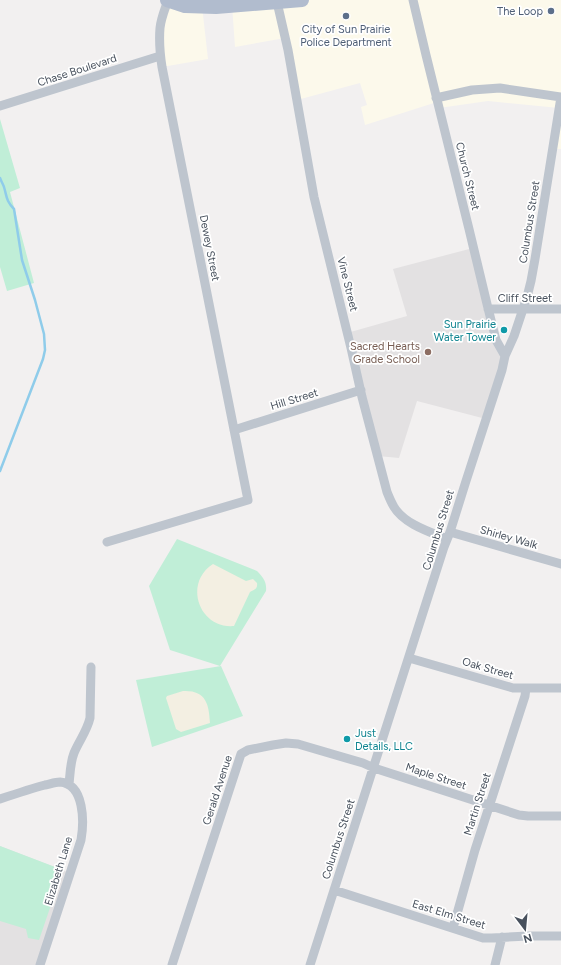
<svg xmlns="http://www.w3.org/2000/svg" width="561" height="965" font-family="Figtree,sans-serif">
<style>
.commercial{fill:#fcf9eb}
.education{fill:#e3e1e2}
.green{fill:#c0eed7}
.sand{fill:#f3efe2}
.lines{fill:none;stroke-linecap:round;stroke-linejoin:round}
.stream{stroke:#8fccea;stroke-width:2.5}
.street{stroke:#bec5ce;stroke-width:9}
.primary{stroke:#b1bcce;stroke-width:14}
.service-dot{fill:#5c6f8a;stroke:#fff;stroke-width:1.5}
.culture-dot{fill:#0f9aa8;stroke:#fff;stroke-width:1.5}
.education-dot{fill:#8d6e63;stroke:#fff;stroke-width:1.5}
.labels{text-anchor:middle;stroke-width:3.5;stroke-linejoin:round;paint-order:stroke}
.service-label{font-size:11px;fill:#4e5e75;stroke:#fff;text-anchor:end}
.street-label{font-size:11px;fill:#48515d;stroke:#fff}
.culture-label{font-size:11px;fill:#0d838f;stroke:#fff;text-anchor:end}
.education-label{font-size:11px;fill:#785e54;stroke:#fff;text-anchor:end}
</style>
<rect width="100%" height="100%" fill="#f2f0f0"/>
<!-- commercial -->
<path class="commercial" d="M265,0H561V149H553L559,108L488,101L439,108L437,102L365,125L361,107L367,105L360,83L297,100L285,38L235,47L232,5Z
M168,1L202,6L208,59L162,67L160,56Z"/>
<!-- education -->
<path class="education" d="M473,248L505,356L486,419L417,401L399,458L378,456L347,333L407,316L393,269Z
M0,846L70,873L40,965H0Z"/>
<!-- green -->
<path class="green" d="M0,119L20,188L10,192L34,283L7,291L0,267Z
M177,539L257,571C263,577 267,582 266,591L220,666L170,650L149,586Z
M221,666L243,716L152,747L136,680Z
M0,846L63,870L39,940L28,938L26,929L0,921Z"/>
<!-- sand -->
<path class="sand" d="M213,564L246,581L253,579L257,583C258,589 254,590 250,592L234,626C199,629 183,583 213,564Z
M183,691C206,690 209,704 210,723L181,732L176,729L166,698L167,696Z"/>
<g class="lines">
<!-- stream -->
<path class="stream" d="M0,178C1,181 3,184 4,187C7,197 6,201 14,209L22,260L35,300L44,334L45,350L43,359L0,471"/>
<!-- street -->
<path class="street" d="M413,0L426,55L469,229L487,304L496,340L505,356
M277,2L288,50L314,197L351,348L362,397L387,492C389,497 391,502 394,507C404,524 430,532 447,539
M436,98L472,90L500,88L561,97
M0,106L160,56
M488,309H561
M234,430L361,390
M450,532L561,564
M107,542L248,500L162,67C160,54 159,40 160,28C161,18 165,9 168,0
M409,658L513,688H561
M69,785C70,775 70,763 74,753C79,741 87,731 90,718L91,667
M0,799C15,794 30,789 45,785C50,784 55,782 60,782C85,784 84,823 81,840L40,965
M334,890L483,938H492L528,936H561
M453,928L475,850L525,696L526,688
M172,965L241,754L248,750L273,745L286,743L298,744L363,763L374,768L519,815L528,816H561
M310,965L444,547L450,532L466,481L502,370L505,356L514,336L527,297L531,281L535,259L561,97
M495,965L502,937"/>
<!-- primary -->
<path class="primary" d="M167,0L185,6L216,7L302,0"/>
</g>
<!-- markers -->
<g class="service-dot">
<circle cx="551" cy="11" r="4"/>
<circle cx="346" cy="16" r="4"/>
</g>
<g class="culture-dot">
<circle cx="504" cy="330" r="4"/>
<circle cx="347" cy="739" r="4"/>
</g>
<circle class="education-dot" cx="428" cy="352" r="4"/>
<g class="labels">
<!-- service labels -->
<g class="service-label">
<text x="543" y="15">The Loop</text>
<text x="346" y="33" text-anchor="middle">City of Sun Prairie<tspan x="346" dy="13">Police Department</tspan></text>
</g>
<!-- street labels -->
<g class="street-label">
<text transform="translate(77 70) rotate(-18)" y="4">Chase Boulevard</text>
<text transform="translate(468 176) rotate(76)" y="4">Church Street</text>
<text transform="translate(529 222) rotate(-81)" y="4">Columbus Street</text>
<text transform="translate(210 248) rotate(79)" y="4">Dewey Street</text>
<text transform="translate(348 284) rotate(76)" y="4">Vine Street</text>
<text x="525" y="302">Cliff Street</text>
<text transform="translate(294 399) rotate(-17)" y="4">Hill Street</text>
<text transform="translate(438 530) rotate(-73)" y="4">Columbus Street</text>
<text transform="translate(509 537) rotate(16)" y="4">Shirley Walk</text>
<text transform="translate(488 668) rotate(16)" y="4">Oak Street</text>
<text transform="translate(436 776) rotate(18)" y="4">Maple Street</text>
<text transform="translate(217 790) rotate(-72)" y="4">Gerald Avenue</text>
<text transform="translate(477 804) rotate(-72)" y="4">Martin Street</text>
<text transform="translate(338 839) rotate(-72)" y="4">Columbus Street</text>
<text transform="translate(58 871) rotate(-73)" y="4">Elizabeth Lane</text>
<text transform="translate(449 914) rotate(17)" y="4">East Elm Street</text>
</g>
<!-- culture labels -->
<g class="culture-label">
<text x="496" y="328">Sun Prairie<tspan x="496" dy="13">Water Tower</tspan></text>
<text x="355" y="737" text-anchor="start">Just<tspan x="355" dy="13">Details, LLC</tspan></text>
</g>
<!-- education labels -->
<g class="education-label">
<text x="420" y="350">Sacred Hearts<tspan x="420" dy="13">Grade School</tspan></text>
</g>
</g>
<!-- north arrow -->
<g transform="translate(525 929) rotate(164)" stroke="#ffffff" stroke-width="3" paint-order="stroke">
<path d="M0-3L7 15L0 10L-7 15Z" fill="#48515d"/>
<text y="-6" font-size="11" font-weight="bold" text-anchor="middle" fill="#48515d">N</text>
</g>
</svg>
